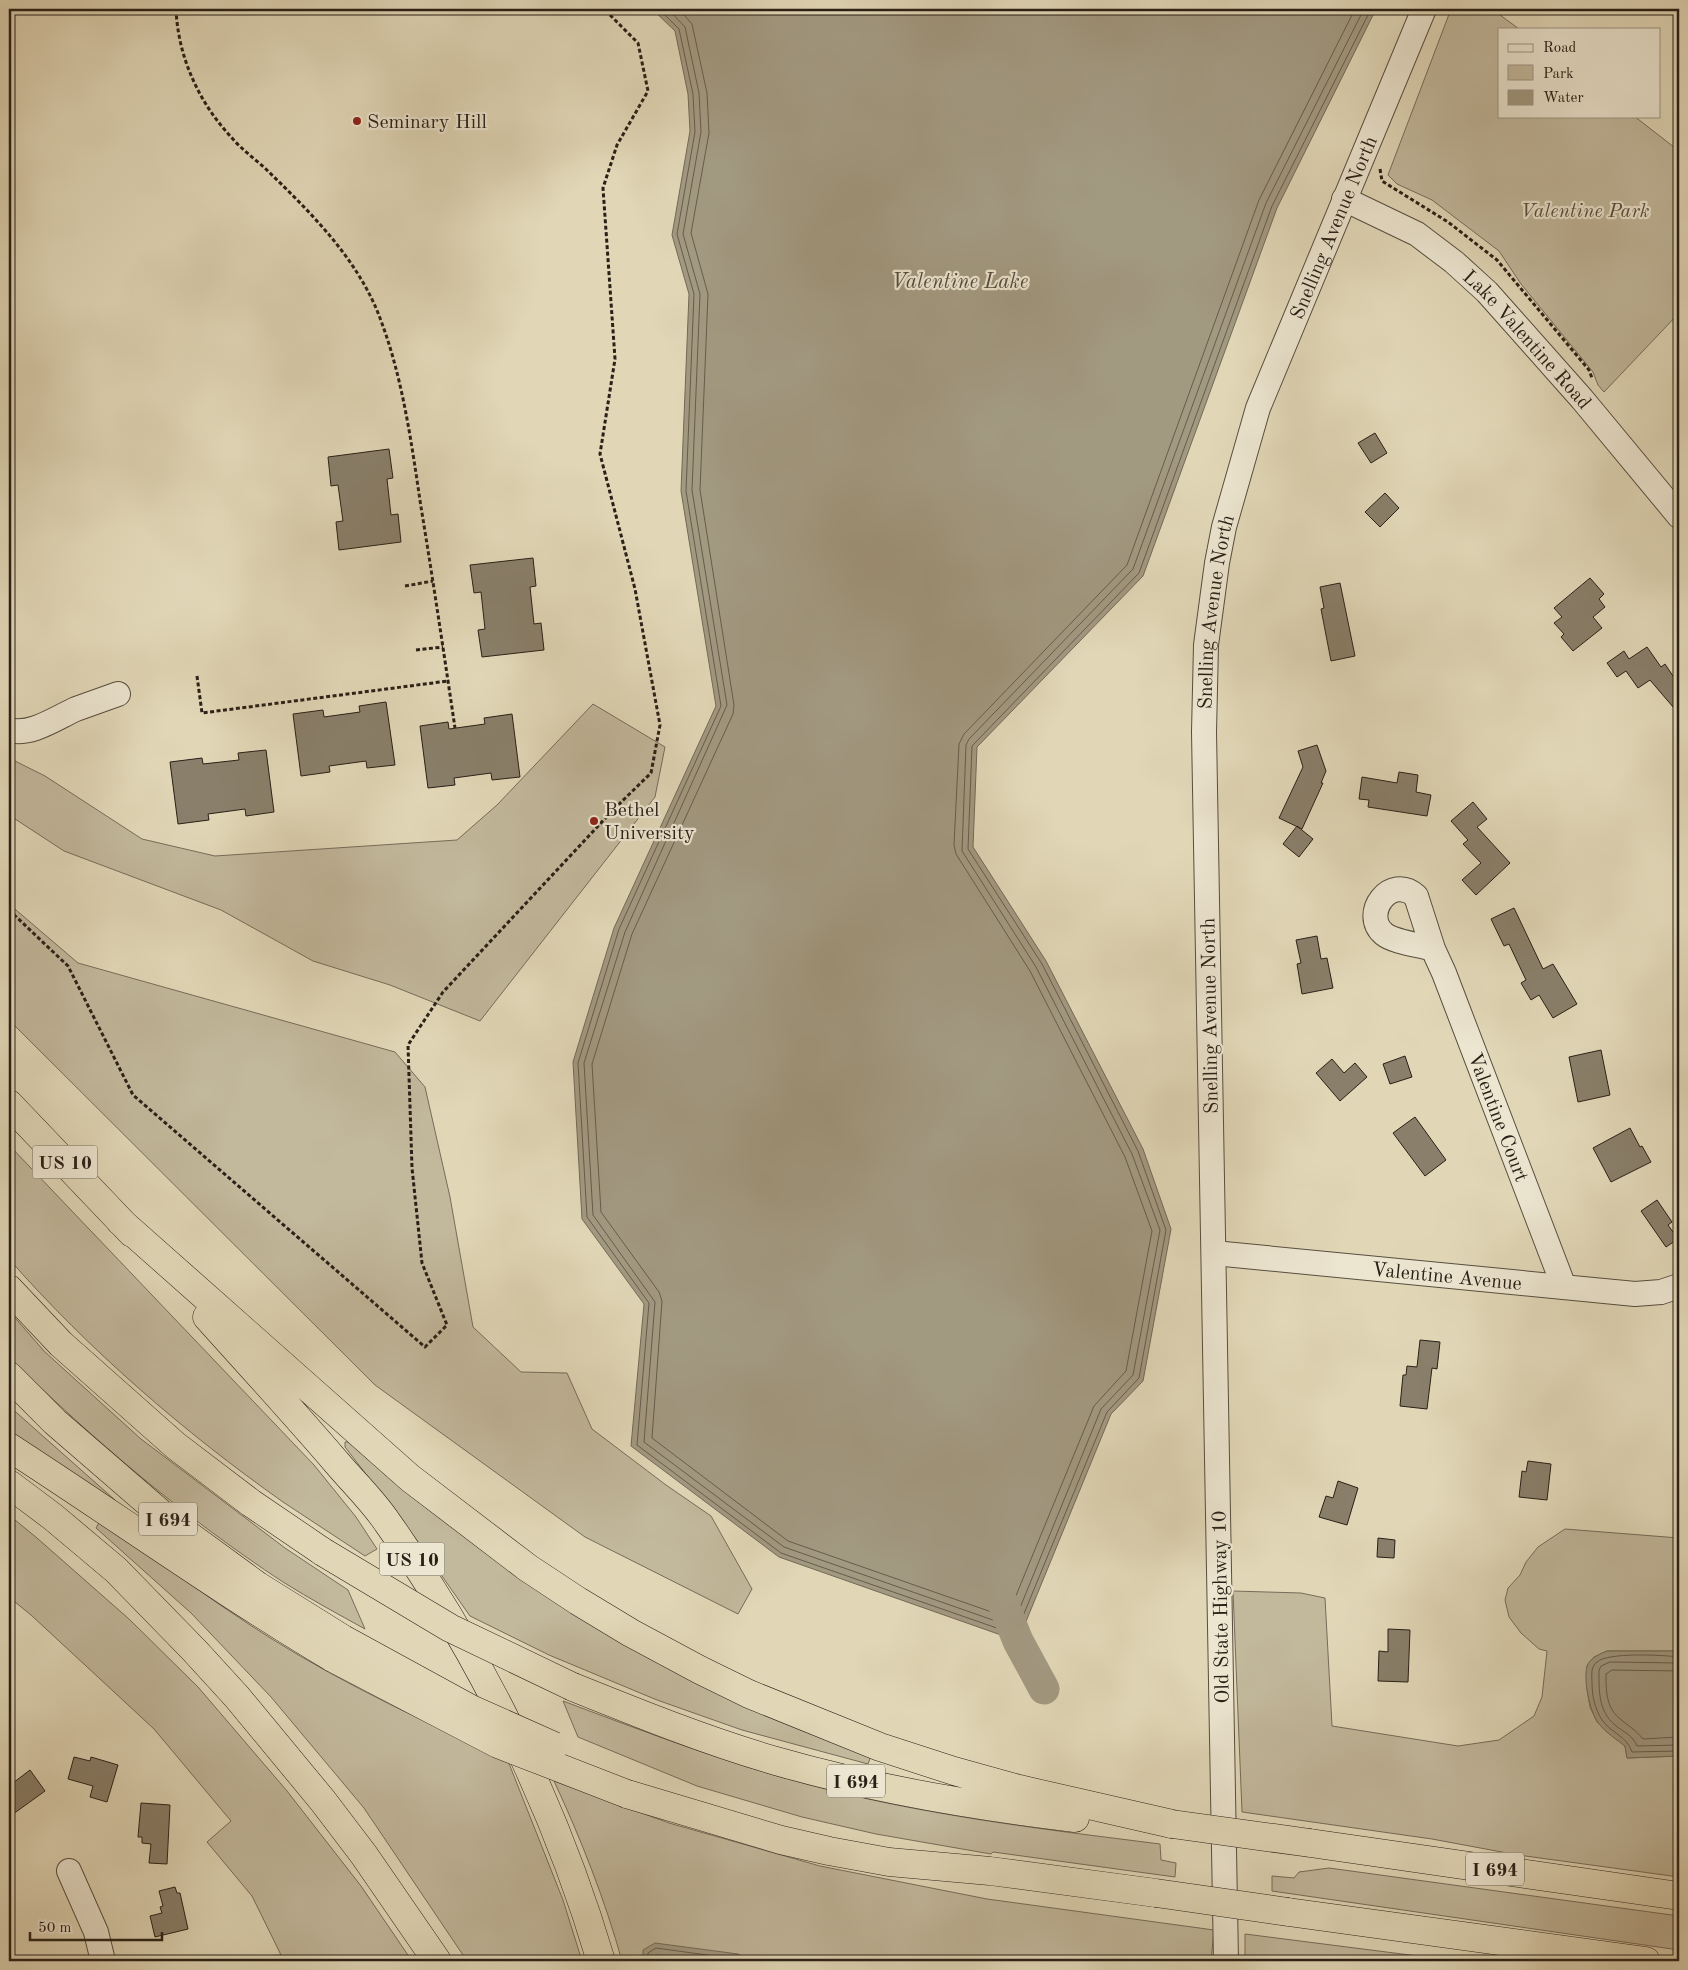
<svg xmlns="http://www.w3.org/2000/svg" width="1688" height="1970" font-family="'Old Standard TT',serif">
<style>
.green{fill:#c2b89c;stroke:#766c5a}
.water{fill:#a29981;stroke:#726957}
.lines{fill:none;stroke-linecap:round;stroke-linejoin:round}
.shore{stroke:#665c4c;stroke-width:1}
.river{stroke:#a29981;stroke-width:31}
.building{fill:#897f6a;stroke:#292017}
.minor-casing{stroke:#574e3f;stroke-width:26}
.highway-casing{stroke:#292017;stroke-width:29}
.path{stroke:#292017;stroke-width:3;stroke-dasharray:4 2.5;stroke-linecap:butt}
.minor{stroke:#ece5d0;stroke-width:24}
.highway{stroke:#e1d7b7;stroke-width:28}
.highway-bridge-casing{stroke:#292017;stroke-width:29;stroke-linecap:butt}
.highway-bridge{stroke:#e1d7b7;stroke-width:28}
.poi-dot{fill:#8f2418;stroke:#ece5d0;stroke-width:2}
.labels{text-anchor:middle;stroke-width:4.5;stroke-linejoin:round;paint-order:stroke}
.shield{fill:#ece5d0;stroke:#645b4e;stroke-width:1}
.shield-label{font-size:19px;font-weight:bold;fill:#292017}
.poi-label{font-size:20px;fill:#292017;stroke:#ece5d0;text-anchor:start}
.park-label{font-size:20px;font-style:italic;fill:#574e3f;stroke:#ece5d0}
.street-label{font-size:20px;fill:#292017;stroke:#ece5d0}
.water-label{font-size:21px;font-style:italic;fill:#534a3c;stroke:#ece5d0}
</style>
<rect width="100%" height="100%" fill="#e1d7b7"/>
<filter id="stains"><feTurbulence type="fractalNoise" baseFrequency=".004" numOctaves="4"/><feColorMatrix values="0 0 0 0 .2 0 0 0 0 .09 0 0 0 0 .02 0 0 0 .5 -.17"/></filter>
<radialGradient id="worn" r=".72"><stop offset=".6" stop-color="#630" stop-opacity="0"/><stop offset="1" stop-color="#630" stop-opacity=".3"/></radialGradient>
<!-- green -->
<path class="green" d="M1451,9H1492L1519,29H1499V116H1634L1679,151V313L1604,392L1598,385L1593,372L1521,284L1499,251L1432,200L1397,184L1388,175Z
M593,704L665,747L655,797L480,1021L390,985L313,961L221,910L64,851L9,815V758L45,776L142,839L215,856L457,840L497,805Z
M9,904L78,963L395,1052L425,1087L450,1197L473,1327L521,1372L567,1373L592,1429L666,1485L711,1516L752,1589L738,1614L585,1537L375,1385L9,1020Z
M9,1145L314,1465L356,1517L377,1549L365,1556C338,1538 310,1520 283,1502C184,1432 89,1350 9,1259Z
M9,1311L45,1352L141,1439L285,1548L348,1590L365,1629C338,1614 310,1599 283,1582C184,1517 93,1440 9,1357Z
M9,1406L115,1500L111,1505L9,1436Z
M345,1442H349L484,1551L730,1699L801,1730L871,1756L868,1764L742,1730L657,1700L549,1655L470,1616L416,1539L345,1447Z
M9,1515L37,1538L129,1619L198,1687L287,1791L361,1886L412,1961H265L264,1956L281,1955L252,1896L207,1842L231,1821L154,1729L31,1615L9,1597Z
M101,1519C157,1560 213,1602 272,1639C347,1686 428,1723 508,1761L563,1900L582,1961H467L364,1808L271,1697L191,1613L96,1528Z
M1565,1529L1679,1538V1653L1676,1651H1607L1594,1657L1587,1666V1689L1590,1707L1597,1722L1625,1746L1627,1758L1679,1756V1877L1518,1855L1432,1839L1242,1812L1233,1591L1301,1593L1325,1598L1332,1726L1458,1746L1499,1740L1534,1716L1542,1697L1547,1651L1539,1649L1521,1633L1509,1617L1505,1600L1508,1588L1520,1575L1526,1562L1538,1547Z
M563,1701C643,1731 723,1762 806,1784C922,1815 1041,1829 1160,1844L1161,1860L1176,1863L1175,1877L993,1852L991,1854L876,1834L802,1817L697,1786L578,1737Z
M554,1781L669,1823L820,1866L987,1899L1214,1930L1211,1961H751L749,1960L642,1955L643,1961H622C605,1900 581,1839 554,1781Z
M1329,1868L1679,1916V1950L1272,1891V1876L1294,1878L1299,1872Z
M1245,1934L1457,1961H1245Z"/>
<!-- water -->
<path class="water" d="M652,9H1376L1277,208L1143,576L977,747L973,847L1046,961L1143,1149L1171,1229L1143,1381L1111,1414L1018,1641L779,1557L631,1446L644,1304L582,1219L573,1062L614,928L716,706L681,491L689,294L672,235L690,131L688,94L675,31Z
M1607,1651H1676L1679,1653V1756L1627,1758L1625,1746C1616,1739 1606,1733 1599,1724C1590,1714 1582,1676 1588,1664C1592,1657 1600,1654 1607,1651Z
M655,1943L738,1954L751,1961H643V1950Z"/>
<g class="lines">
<!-- shore -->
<path class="shore" d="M659,9L679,29L693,94L695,132L677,234L694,294L686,491L721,706L619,929L578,1063L587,1217L649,1303L637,1445L781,1553L1014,1634L1016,1633L1107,1412L1139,1378L1166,1230L1138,1151L1042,964L968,849L972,746L1139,573L1272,206L1371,9
M668,9L685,27L699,93L701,132L683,234L700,294L692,490L727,705L625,932L584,1063L593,1215L655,1302L644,1442L784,1547L1010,1626L1013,1625L1101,1409L1133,1375L1160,1230L1132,1154L1036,967L962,851L966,745L969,739L1133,569L1266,203L1364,9
M679,9L692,24L707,93L709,133L691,233L708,294L700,490L734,705L733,714L632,934L592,1064L601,1212L659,1292L662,1301L652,1438L788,1541L1006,1617L1008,1615L1094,1406L1126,1371L1152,1231L1125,1157L1030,971L956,854L954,845L959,744L964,734L1127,565L1259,200L1355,9
M1679,1657C1663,1655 1608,1652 1597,1662C1590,1667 1592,1676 1592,1683C1592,1696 1595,1709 1602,1720C1612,1734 1626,1735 1632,1752L1679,1751
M1679,1663L1610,1662L1601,1666L1599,1670C1599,1690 1598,1711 1615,1725C1623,1732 1633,1735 1637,1746L1679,1745
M1679,1671L1612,1670L1606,1674C1606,1690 1606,1707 1619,1718C1627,1725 1636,1730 1643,1739L1679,1737
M648,1961V1953L656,1948L736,1959L741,1961
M654,1961V1956L657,1955L706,1961"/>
<!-- river -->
<path class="river" d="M1002,1601L1018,1641L1044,1689"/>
</g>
<!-- building -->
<path class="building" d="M1375,433L1387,453L1371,463L1358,443Z
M389,449L393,478L387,479L391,515L398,514L401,542L339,550L336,522L343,521L338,485L331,486L328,457Z
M1385,493L1399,508L1380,527L1365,512Z
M533,558L536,586L530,587L534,624L541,623L544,650L482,657L478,630L485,629L481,592L474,593L470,565Z
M1590,578L1604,594L1599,599L1605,607L1593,617L1602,628L1573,651L1561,637L1564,634L1554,623L1562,617L1554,608Z
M1340,583L1355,656L1331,661L1321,609L1324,608L1320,587Z
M1647,647L1661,667L1665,664L1679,685V714L1650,680L1638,688L1626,671L1617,677L1607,663L1624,651L1629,659Z
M386,702L395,765L367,768L366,761L329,766L330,772L301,776L293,714L323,710L324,717L360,712L359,706Z
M512,714L520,777L492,780L491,773L454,778L455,785L428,788L420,726L448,722L449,729L485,724L484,718Z
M1317,745L1326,771L1321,783H1323L1302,829L1279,818L1303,767L1298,751Z
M266,750L274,812L246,816L245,809L208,814L209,820L178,824L170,762L202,758L203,764L239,760L238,753Z
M1399,772L1418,775L1416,792L1431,795L1427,816L1368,807L1369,800L1359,799L1362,777L1397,783Z
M1473,802L1487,819L1477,827L1510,863L1476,895L1462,880L1481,863L1463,844L1468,840L1451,821Z
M1297,826L1313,839L1299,857L1283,844Z
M1514,908L1543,969L1553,964L1577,1004L1553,1018L1539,995L1531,1000L1521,983L1526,980L1509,944L1504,946L1491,919Z
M1317,936L1321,959L1327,958L1333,988L1302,994L1297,964L1301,963L1296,940Z
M1601,1050L1610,1095L1578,1102L1569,1057Z
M1405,1056L1412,1077L1390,1084L1383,1064Z
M1332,1059L1344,1073L1355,1063L1367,1077L1340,1101L1316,1073Z
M1415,1117L1446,1160L1425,1176L1393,1133Z
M1630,1128L1640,1147L1642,1146L1651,1162L1611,1182L1593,1148Z
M1657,1200L1672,1222L1668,1225L1678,1239L1666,1247L1641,1211Z
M1420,1340L1440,1342L1437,1369L1432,1368L1427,1409L1400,1406L1403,1375H1406L1407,1366L1417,1367Z
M1528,1461L1551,1464L1547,1500L1519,1497L1522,1471L1526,1472Z
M1338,1481L1358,1488L1347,1525L1319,1517L1326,1496L1333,1498Z
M1378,1538L1395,1540L1394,1558L1377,1557Z
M1388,1629L1410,1630L1408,1682L1378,1681L1379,1651L1388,1652Z
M74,1757L90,1761L91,1757L118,1765L107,1802L90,1797L93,1786L68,1779Z
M30,1770L45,1791L9,1817V1786Z
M141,1803L170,1805L167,1864L149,1863L151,1844L142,1843V1837H138Z
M175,1887L177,1893H180L188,1929L155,1937L150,1916L162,1913L160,1907L163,1906L159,1891Z"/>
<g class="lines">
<defs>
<g id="minor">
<path id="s1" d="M1344,199L1417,234L1454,262L1487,292L1582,399L1679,516"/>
<path d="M9,730C31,736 56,718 76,709C90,704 104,699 118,694"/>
<path id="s2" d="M1433,949C1420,945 1394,942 1384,934C1360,914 1391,873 1416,896L1433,949L1444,973L1564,1287"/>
<path id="s3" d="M1214,1253L1635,1294L1661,1292L1679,1286"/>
<path d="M69,1871L96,1932L103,1961"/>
<path id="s4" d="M1226,1961L1204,732L1206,645L1217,563L1224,527L1258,408L1424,9"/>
</g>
<path id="highway" d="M9,1104L132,1233
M120,1221L410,1478L528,1568L578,1601L631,1633L700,1670L749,1694L880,1747L954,1771L1019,1789L1172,1824
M9,1289L61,1344L176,1446L251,1503L323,1552
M207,1317C251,1366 295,1414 337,1463C354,1483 373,1501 387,1522C481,1654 555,1806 601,1961
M9,1376L55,1422L173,1524L258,1586L343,1639
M9,1447C117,1517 222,1592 333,1658
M9,1484L53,1517L116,1570L194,1650L237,1697L323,1801L364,1855L437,1961
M573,1687C640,1714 707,1741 776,1761C873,1789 974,1806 1075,1818
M627,1794L781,1840L829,1851L889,1862L990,1871L1156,1893
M1310,1843L1679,1896
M1288,1912L1646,1961"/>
</defs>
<!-- minor casing -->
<use href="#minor" class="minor-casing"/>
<!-- highway casing -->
<use href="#highway" class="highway-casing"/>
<!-- path -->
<path class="path" d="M176,9C178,57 199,103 232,138C243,151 258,161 270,173C311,213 353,255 376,308C402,371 411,440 421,507C433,580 444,654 455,728
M1380,169L1382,181L1448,222L1497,260L1589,370L1592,378
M405,586L433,581
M416,650L443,647
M197,676L202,713L448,681
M9,910L68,966L133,1095L425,1347L447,1325L422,1263L412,1168L408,1045L443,992L613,810L651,773L660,725L635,589L600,454L615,359L603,188L617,145L648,91L638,43L604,9"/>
<!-- minor -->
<use href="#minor" class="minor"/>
<!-- highway -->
<use href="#highway" class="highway"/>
<defs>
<path id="highway-bridge" d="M323,1552L450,1628L573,1687
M343,1639L471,1709L554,1746
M333,1658L498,1744L627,1794
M1172,1824L1310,1843
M1156,1893L1288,1912"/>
</defs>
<!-- highway-bridge casing -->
<use href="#highway-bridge" class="highway-bridge-casing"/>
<!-- highway-bridge -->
<use href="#highway-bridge" class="highway-bridge"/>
</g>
<!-- markers -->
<g class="poi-dot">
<circle cx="357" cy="121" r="5"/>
<circle cx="594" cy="821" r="5"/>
</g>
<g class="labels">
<!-- shield labels -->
<g class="shield">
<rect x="32.5" y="1145.5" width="65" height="33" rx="4"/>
<rect x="139" y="1502.5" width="58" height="33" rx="4"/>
<rect x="379.5" y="1542.5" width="65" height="33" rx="4"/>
<rect x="827" y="1764.5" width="58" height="33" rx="4"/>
<rect x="1466" y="1852.5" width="58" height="33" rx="4"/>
</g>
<g class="shield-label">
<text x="65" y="1169">US 10</text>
<text x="168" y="1526">I 694</text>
<text x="412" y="1566">US 10</text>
<text x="856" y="1788">I 694</text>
<text x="1495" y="1876">I 694</text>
</g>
<!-- poi labels -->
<g class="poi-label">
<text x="367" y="128">Seminary Hill</text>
<text x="604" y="816">Bethel<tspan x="604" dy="23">University</tspan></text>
</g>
<!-- park labels -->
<g class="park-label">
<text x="1585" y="217">Valentine Park</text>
</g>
<!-- street labels -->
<g class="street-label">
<text dy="7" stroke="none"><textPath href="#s4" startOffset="1755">Snelling Avenue North</textPath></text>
<text dy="7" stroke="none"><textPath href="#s1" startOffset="234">Lake Valentine Road</textPath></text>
<text dy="7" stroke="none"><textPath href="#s4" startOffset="1350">Snelling Avenue North</textPath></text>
<text transform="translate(1209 1016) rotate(-91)" y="7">Snelling Avenue North</text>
<text dy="7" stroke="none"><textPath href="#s2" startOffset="366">Valentine Court</textPath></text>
<text dy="7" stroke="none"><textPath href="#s3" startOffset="234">Valentine Avenue</textPath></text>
<text transform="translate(1220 1607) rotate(-91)" y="7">Old State Highway 10</text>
</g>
<!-- water labels -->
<g class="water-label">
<text x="960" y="288">Valentine Lake</text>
</g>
</g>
<!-- margin -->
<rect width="1688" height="1970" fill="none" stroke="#e1d7b7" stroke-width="30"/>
<rect x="10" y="10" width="1668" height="1950" fill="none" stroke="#292017" stroke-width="2.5"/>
<rect x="15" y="15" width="1658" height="1940" fill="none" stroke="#292017"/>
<!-- legend -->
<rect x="1498" y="28" width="162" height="90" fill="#ece5d0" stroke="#9e9686"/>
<rect x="1508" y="44" width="25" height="8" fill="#ece5d0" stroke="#9e9686"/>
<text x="1543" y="52" font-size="15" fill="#292017">Road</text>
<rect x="1508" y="65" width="25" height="15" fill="#c2b89c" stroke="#9e9686"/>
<text x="1543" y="78" font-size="15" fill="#292017">Park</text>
<rect x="1508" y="90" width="25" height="15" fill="#a29981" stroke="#9e9686"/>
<text x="1543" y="102" font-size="15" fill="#292017">Water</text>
<!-- scale -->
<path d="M30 1932v8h132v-8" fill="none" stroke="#292017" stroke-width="2.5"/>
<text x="38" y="1932" font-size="15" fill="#292017" stroke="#ece5d0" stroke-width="4" paint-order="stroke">50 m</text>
<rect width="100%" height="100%" filter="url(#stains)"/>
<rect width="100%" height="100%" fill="url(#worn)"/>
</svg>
